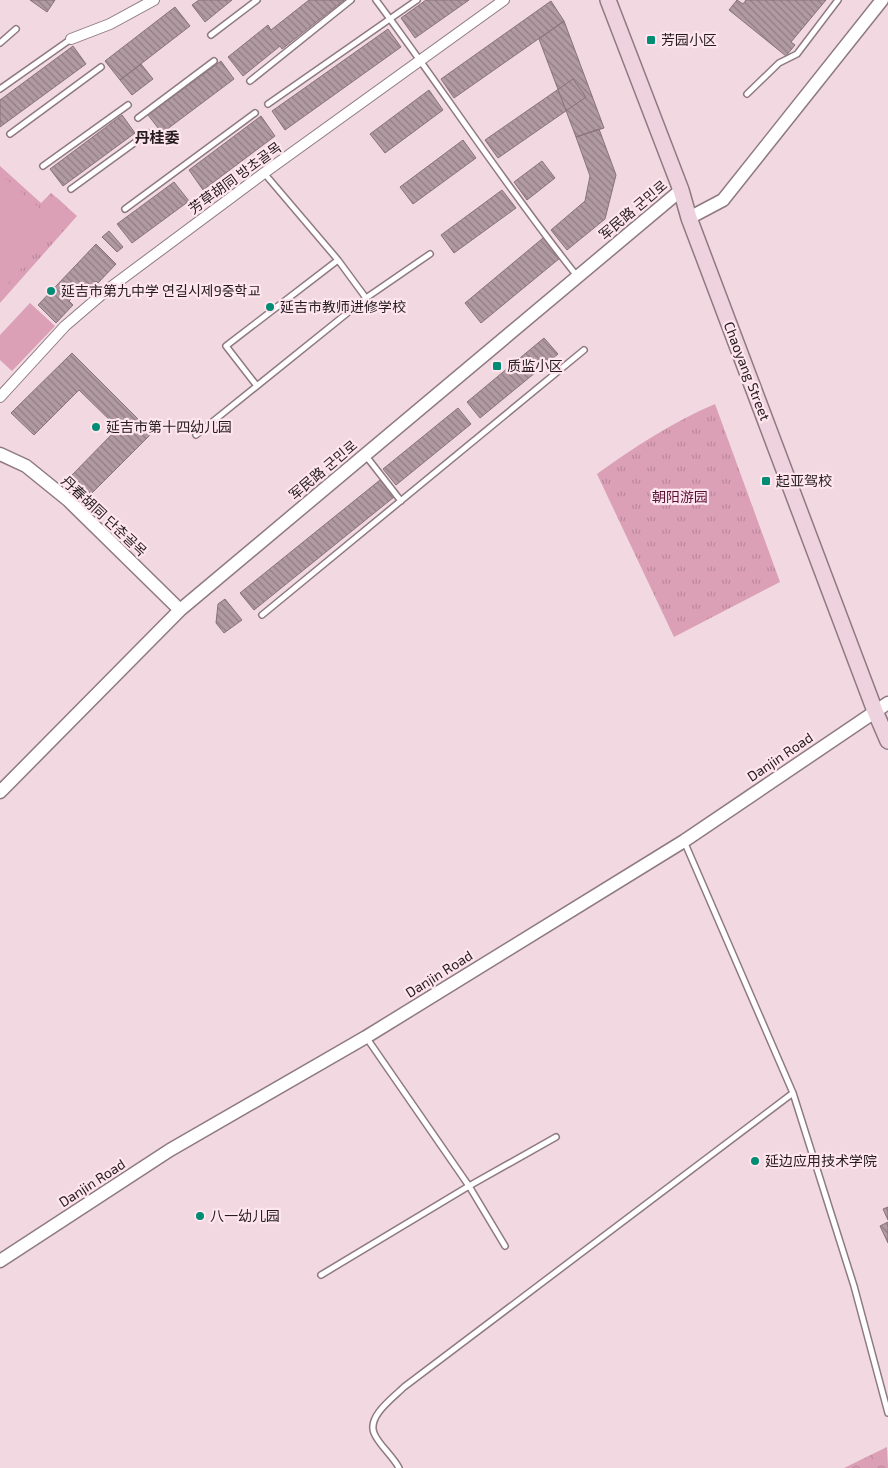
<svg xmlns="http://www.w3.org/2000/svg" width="888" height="1468" font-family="'Exo 2','Noto Sans SC','Noto Sans KR',sans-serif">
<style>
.forest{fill:url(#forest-crowns)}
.park{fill:url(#park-tufts)}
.pitch{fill:#db9fb6}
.building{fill:url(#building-back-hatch);stroke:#89737b}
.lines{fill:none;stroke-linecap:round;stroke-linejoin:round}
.service-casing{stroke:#8f7a81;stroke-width:8}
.minor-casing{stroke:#8f7a81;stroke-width:12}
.tertiary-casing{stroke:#8f7a81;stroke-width:15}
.secondary-casing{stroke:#8f7a81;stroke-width:18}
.service{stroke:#fff;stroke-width:5}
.minor{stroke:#fff;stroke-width:10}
.tertiary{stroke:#fff;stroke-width:12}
.secondary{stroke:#eed3df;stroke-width:15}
.poi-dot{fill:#018c73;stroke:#fee5ee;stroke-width:2}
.labels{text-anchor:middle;stroke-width:4.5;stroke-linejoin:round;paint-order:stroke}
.poi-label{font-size:14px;fill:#241c1f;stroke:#fee5ee;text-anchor:start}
.street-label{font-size:14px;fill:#241c1f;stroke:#fee5ee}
.park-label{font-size:14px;fill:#5b1136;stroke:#fee5ee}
.neighbourhood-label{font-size:15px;font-weight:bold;fill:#241c1f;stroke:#fee5ee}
</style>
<defs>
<pattern id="forest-crowns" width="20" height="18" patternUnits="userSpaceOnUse" patternTransform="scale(1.25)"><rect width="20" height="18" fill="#db9fb6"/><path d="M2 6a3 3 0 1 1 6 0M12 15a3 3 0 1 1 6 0" fill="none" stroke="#bc889c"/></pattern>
<pattern id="park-tufts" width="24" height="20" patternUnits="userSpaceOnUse" patternTransform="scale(1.25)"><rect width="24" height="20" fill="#db9fb6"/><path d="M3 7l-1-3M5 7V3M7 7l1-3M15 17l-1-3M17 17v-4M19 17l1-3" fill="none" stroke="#bc889c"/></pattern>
<pattern id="building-back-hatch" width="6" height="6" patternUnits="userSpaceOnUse" patternTransform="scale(1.25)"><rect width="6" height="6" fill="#b19aa2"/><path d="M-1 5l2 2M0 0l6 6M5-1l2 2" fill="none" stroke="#907d83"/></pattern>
</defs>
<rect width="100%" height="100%" fill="#f1d8e1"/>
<!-- forest -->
<path class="forest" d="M887,1447L888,1468H844Z"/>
<!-- park -->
<path class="park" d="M0,166L41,203L51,193L77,216L0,303Z
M715,404L780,582L674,637L597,474C634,447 673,422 715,404Z"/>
<!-- pitch -->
<path class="pitch" d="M0,174L44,212L56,197L67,207L55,221L59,225L0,293Z
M30,303L55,326L12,371L0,360V335Z"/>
<!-- building -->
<path class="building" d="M30,0H55L47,12Z
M199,0H232L205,22L192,5Z
M309,0H344L282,49L280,46L243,76L228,57L268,25L271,30Z
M426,0H469L415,38L401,18Z
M737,0L743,4L746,0H826L791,42L795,45L786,56L729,10Z
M551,1L564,21L454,98L441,79Z
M175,7L190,26L120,80L105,61Z
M564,21L604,128L576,137L539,39Z
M388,29L401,47L285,130L272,111Z
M73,46L86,64L0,127V100Z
M221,61L234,79L162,133L148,115Z
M141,64L153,79L132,95L120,80Z
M573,79L586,97L498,158L485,140Z
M429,90L443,110L385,153L370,134Z
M122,115L135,133L63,186L50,169Z
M261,116L275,136L203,190L189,170Z
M599,129L616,175L605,219L567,250L551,230L585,201L590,176L576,137Z
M463,140L476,158L413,204L400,187Z
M542,161L555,178L527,200L514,182Z
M174,182L189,201L132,243L117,224Z
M502,190L516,208L454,253L441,235Z
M109,231L123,247L117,252L102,237Z
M543,238L560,258L481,323L465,303Z
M96,244L116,264L98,283L96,281L88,289L84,285L69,301L73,305L56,323L38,305Z
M544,338L558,354L480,418L467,402Z
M72,353L152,433L91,494L72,475L118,428L79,390L34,435L11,413Z
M458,408L471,424L396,485L383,469Z
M380,480L394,497L254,610L240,593Z
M225,599L242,620L224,633L216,623L218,604Z
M888,1207V1220L883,1209Z
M888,1222V1243L880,1226Z"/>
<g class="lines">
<defs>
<path id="service" d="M376,0C444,91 506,187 577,276
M211,35L257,0
M0,43L16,29
M250,81L351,0
M0,89L71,39
M747,94L779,63L797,54L838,0
M268,104L417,0
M138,118L214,61
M10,134L101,67
M43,166L128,105
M264,173L338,260L366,298
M71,189L148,133
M125,209L255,113
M257,386L226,346L338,260
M196,435L366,298L430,254
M366,456L401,501
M262,615L584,350
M684,841L793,1093L854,1286L888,1413
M366,1037L469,1186L505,1246
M321,1275L469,1186L556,1137
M399,1468C393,1456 378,1444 374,1433C367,1416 394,1397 404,1387L793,1093"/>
<path id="minor" d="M71,39L110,24L154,0
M0,397L65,326L107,290L264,173L504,0"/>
<path id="tertiary" d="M689,218L723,200L882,0
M0,454L26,466L68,500L180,610
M0,792L180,610L681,190
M0,1261L170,1150L366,1037L684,841L888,703"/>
<path id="secondary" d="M608,0L681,190L689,218L875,711L888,741"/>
</defs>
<!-- service casing -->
<use href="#service" class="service-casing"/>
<!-- minor casing -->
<use href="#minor" class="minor-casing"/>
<!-- tertiary casing -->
<use href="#tertiary" class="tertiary-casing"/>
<!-- secondary casing -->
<use href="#secondary" class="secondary-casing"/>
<!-- service -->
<use href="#service" class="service"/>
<!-- minor -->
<use href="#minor" class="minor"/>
<!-- tertiary -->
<use href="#tertiary" class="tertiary"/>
<!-- secondary -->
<use href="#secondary" class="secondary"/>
</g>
<!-- markers -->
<g class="poi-dot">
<rect x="646" y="35" width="10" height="10" rx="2.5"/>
<circle cx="51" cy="291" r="5"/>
<circle cx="270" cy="307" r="5"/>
<rect x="492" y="361" width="10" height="10" rx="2.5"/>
<circle cx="96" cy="427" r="5"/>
<rect x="761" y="476" width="10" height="10" rx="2.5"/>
<circle cx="755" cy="1161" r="5"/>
<circle cx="200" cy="1216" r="5"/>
</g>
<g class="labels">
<!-- poi labels -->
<g class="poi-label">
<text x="661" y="45">芳园小区</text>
<text x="61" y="296">延吉市第九中学 연길시제9중학교</text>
<text x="280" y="312">延吉市教师进修学校</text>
<text x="507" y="371">质监小区</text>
<text x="106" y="432">延吉市第十四幼儿园</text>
<text x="776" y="486">起亚驾校</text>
<text x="765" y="1166">延边应用技术学院</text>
<text x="210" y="1221">八一幼儿园</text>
</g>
<!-- street labels -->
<g class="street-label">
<text transform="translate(235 178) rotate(-36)" y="5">芳草胡同 방초골목</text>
<text transform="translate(633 210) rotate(-40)" y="5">军民路 군민로</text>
<text transform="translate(747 371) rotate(69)" y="5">Chaoyang Street</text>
<text transform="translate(323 470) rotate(-40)" y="5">军民路 군민로</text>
<text transform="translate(104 516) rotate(43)" y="5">丹春胡同 단춘골목</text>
<text transform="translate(780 757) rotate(-34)" y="5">Danjin Road</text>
<text transform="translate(439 974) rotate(-32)" y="5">Danjin Road</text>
<text transform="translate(92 1183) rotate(-33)" y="5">Danjin Road</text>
</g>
<!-- park labels -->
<g class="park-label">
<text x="680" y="502">朝阳游园</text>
</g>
<!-- neighbourhood labels -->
<g class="neighbourhood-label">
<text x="157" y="143">丹桂委</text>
</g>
</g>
</svg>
